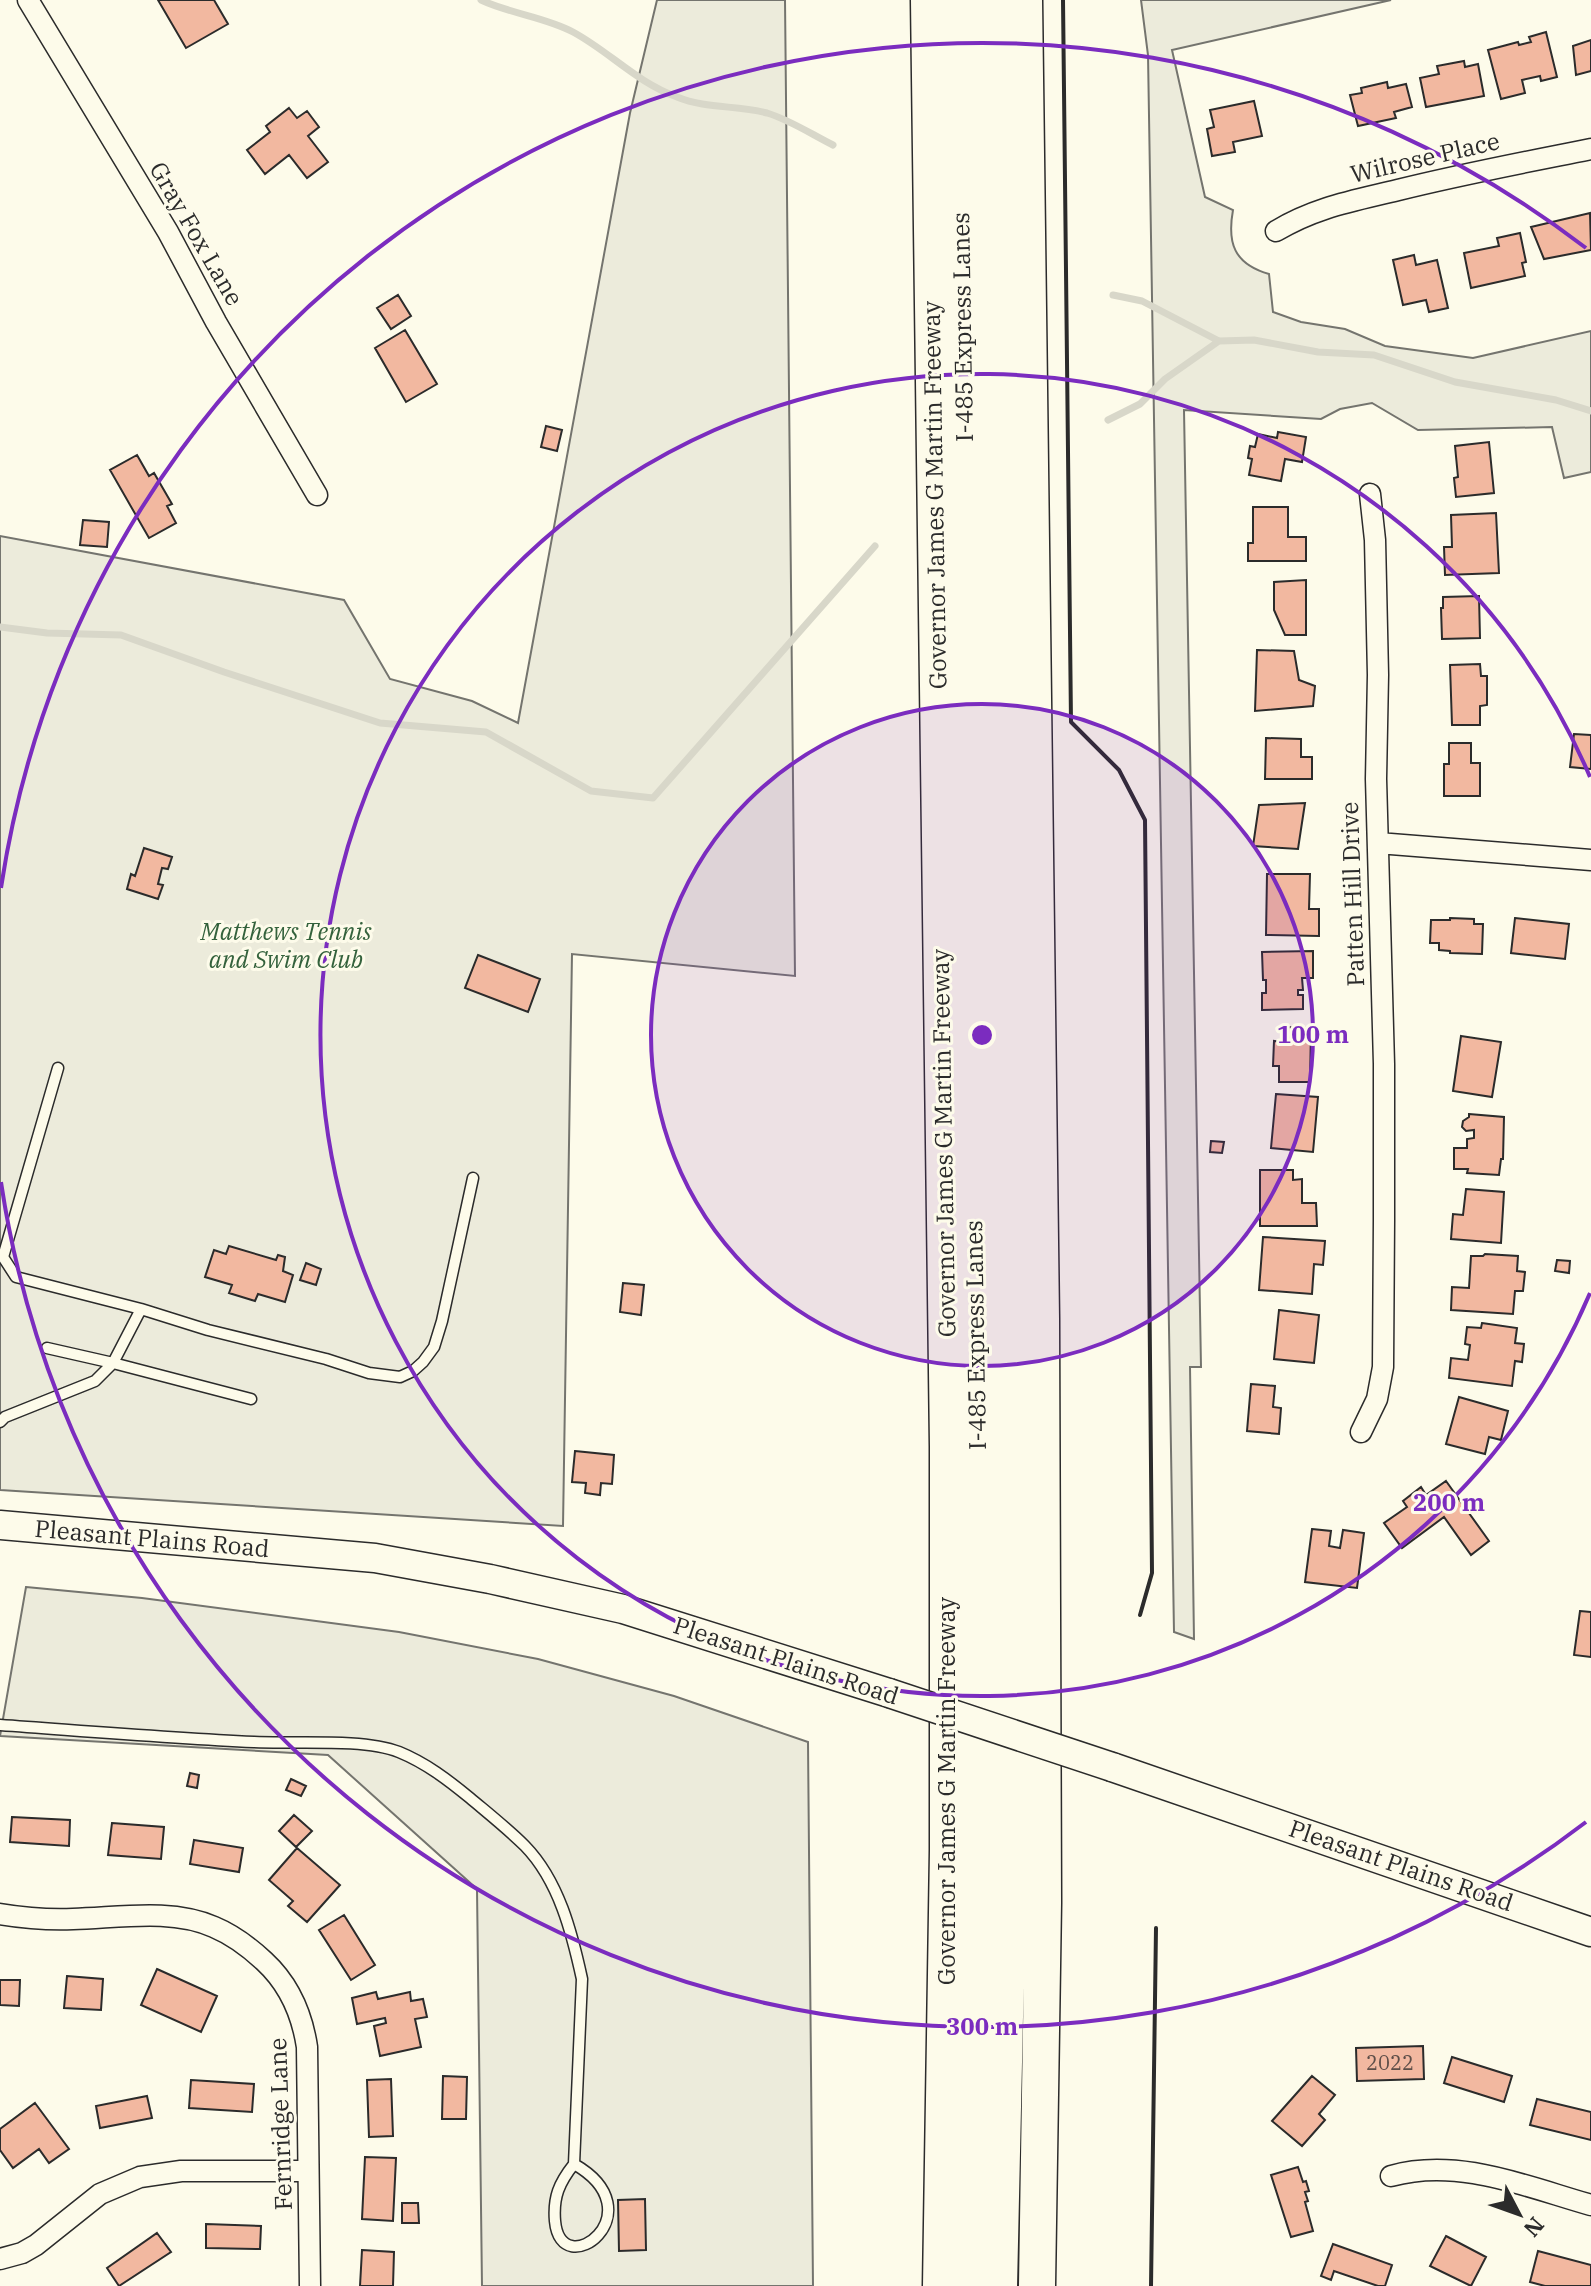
<svg xmlns="http://www.w3.org/2000/svg" width="1591" height="2286" font-family="'IBM Plex Serif',serif">
<style>
.green{fill:#ecebdb;stroke:#74746e;stroke-width:2}
.lines{fill:none;stroke-linecap:round;stroke-linejoin:round}
.stream{stroke:#d8d7c9;stroke-width:7}
.building{fill:#f2b8a0;stroke:#2b2b2b;stroke-width:2}
.lane-casing{stroke:#2b2b2b;stroke-width:13}
.street-casing{stroke:#2b2b2b;stroke-width:23}
.secondary-casing{stroke:#2b2b2b;stroke-width:31}
.highway-casing{stroke:#2b2b2b;stroke-width:39}
.lane{stroke:#fdfbea;stroke-width:10}
.street{stroke:#fdfbea;stroke-width:20}
.secondary{stroke:#fdfbea;stroke-width:28}
.highway{stroke:#fdfbea;stroke-width:36}
.secondary-bridge-casing{stroke:#2b2b2b;stroke-width:31;stroke-linecap:butt}
.secondary-bridge{stroke:#fdfbea;stroke-width:28}
.wall{stroke:#2b2b2b;stroke-width:4}
.ring{fill:none;stroke:#7b2cbf;stroke-width:4}
.labels{text-anchor:middle;stroke-width:6;stroke-linejoin:round;paint-order:stroke}
.number-label{font-size:20px;fill:#5d4e48}
.street-label{font-size:24px;fill:#2b2b2b;stroke:#fdfbea}
.park-label{font-size:24px;font-style:italic;fill:#34623c;stroke:#fdfbea}
.centre{fill:#7b2cbf;stroke:#fdfbea;stroke-width:4}
.ring-label{font-size:24px;text-anchor:middle;font-weight:bold;fill:#7b2cbf;stroke:#fdfbea;stroke-width:6;stroke-linejoin:round;paint-order:stroke}
</style>
<rect width="100%" height="100%" fill="#fdfbea"/>
<!-- green -->
<path class="green" d="M657,0H785L795,976L572,954L563,1526L0,1490V536L344,600L390,679L472,701L518,723L630,113Z
M1141,0H1391L1172,50L1205,197L1233,210C1227,243 1234,264 1269,274L1273,312L1301,322L1345,329L1385,346L1473,358L1591,331V472L1564,478L1552,427L1418,430L1372,403L1340,409L1321,419L1184,410L1201,1367H1190L1194,1639L1174,1632L1148,55Z
M26,1587L142,1598L399,1632L538,1659L674,1696L808,1742L813,2286H482L477,1889L328,1755L0,1736Z"/>
<g class="lines">
<!-- stream -->
<path class="stream" d="M481,0C511,14 545,17 573,32C610,52 636,82 677,97C706,109 737,105 767,113C790,120 811,134 833,145
M1113,295L1142,301L1219,341L1254,340L1318,352L1374,355L1455,382L1556,400L1591,411
M1108,420L1140,404L1165,379L1219,341
M0,627L47,633L121,635L224,672L380,723L486,732L591,791L653,798L875,546"/>
</g>
<!-- building -->
<path class="building" d="M158,0H214L228,24L186,48Z
M1546,32L1557,77L1541,81L1540,76L1522,80L1525,93L1501,99L1488,50L1518,42L1519,45L1531,42L1529,37Z
M1591,40V71L1576,75L1573,46Z
M1464,61L1465,67L1478,64L1484,96L1426,107L1420,78L1439,74L1437,66Z
M1387,82L1388,88L1406,84L1412,107L1394,112L1396,118L1358,126L1350,95L1362,93L1361,88Z
M1254,101L1262,136L1233,142L1235,152L1212,156L1207,129L1214,127L1210,110Z
M289,108L297,118L307,111L319,127L308,136L328,162L307,178L289,155L265,174L247,150L270,132L266,126Z
M1590,213L1591,250L1544,259L1531,227Z
M1520,233L1526,262L1522,263L1525,276L1471,288L1464,253L1499,246L1497,238Z
M1414,255L1416,265L1437,260L1448,308L1429,312L1426,300L1403,305L1393,260Z
M398,295L411,316L391,329L377,308Z
M405,330L437,384L406,402L375,348Z
M546,426L562,430L557,451L541,447Z
M1278,432L1306,437L1302,462L1285,459L1281,481L1249,475L1252,459L1248,458L1250,446L1255,447L1258,434L1277,438Z
M1489,442L1494,493L1456,497L1454,478L1458,477L1455,446Z
M137,455L149,476L154,473L172,504L167,506L176,523L149,538L110,470Z
M1253,507H1288V537H1306V561H1248V543H1253Z
M1496,513L1499,573L1445,575L1444,547H1452L1451,515Z
M83,520L109,522L107,547L80,545Z
M1306,580V635H1285L1274,610V582Z
M1479,596L1480,638L1442,639L1441,608H1443V597Z
M1257,650L1294,651L1299,680L1315,686L1313,706L1255,711Z
M1480,664L1481,676H1487V705L1480,706V725H1452L1450,665Z
M1574,734L1591,735V769L1570,767Z
M1266,738L1301,739V757H1312V779H1265Z
M1449,743H1471V763H1480V796H1444V764H1449Z
M1305,803L1298,849L1253,846L1259,805Z
M144,848L172,857L168,869L162,868L158,884L163,885L158,899L127,889L131,874L135,876Z
M1267,874H1310L1309,909H1319V936L1266,935Z
M1450,918L1474,919V924H1483L1482,954L1450,953V951L1439,950V943H1430L1431,920H1450Z
M1515,918L1569,924L1565,959L1511,953Z
M1313,951V978H1302L1303,990H1298V995H1303V1009L1262,1010V993H1266V980H1263L1262,952Z
M478,955L540,979L528,1012L465,988Z
M1284,1027L1311,1028L1310,1082H1279V1066H1273L1274,1041L1282,1042Z
M1461,1036L1501,1042L1492,1097L1453,1091Z
M1276,1094L1318,1097L1313,1152L1271,1148Z
M1469,1114L1504,1117L1503,1159H1501L1499,1175L1467,1173L1468,1169H1454V1148H1467V1139L1474,1138V1130L1466,1131L1462,1127L1463,1121L1469,1117Z
M1211,1141L1224,1142L1222,1153L1210,1152Z
M1260,1170H1293V1180L1302,1179V1203H1316L1317,1226H1260Z
M1466,1189L1504,1192L1501,1243L1451,1239L1453,1214L1463,1215Z
M1263,1237L1325,1241L1323,1265L1314,1264L1312,1294L1259,1290Z
M229,1246L276,1260L278,1255L285,1257L283,1271L293,1275L285,1302L258,1294L255,1301L229,1293L232,1285L205,1277L214,1250L226,1254Z
M1485,1254L1518,1256L1517,1271L1525,1272L1523,1291H1515L1513,1314L1451,1310L1452,1287L1469,1288L1471,1256H1483Z
M1557,1260L1570,1261L1569,1273L1555,1271Z
M306,1263L321,1269L316,1285L300,1280Z
M623,1283L644,1285L641,1315L620,1312Z
M1279,1310L1319,1315L1314,1363L1274,1359Z
M1482,1323L1517,1328L1515,1343L1524,1344L1522,1362L1515,1361L1512,1386L1449,1378L1451,1358L1468,1360L1470,1345L1465,1344L1467,1327L1481,1328Z
M1251,1384L1275,1386L1273,1407L1281,1408L1279,1434L1247,1431Z
M1459,1397L1508,1411L1501,1440L1489,1437L1485,1454L1446,1444Z
M575,1451L614,1455L612,1484L601,1483L600,1495L585,1493L586,1483L572,1482Z
M1446,1481L1489,1541L1471,1555L1444,1517L1402,1548L1384,1523L1407,1507L1403,1501L1421,1487L1426,1495Z
M1312,1529L1331,1531L1329,1546L1340,1548L1343,1530L1364,1533L1357,1588L1305,1582Z
M1580,1611L1591,1612V1657L1574,1655Z
M190,1773L199,1775L197,1788L187,1786Z
M291,1779L306,1786L301,1796L286,1790Z
M294,1815L312,1831L296,1847L279,1831Z
M12,1817L70,1820L69,1846L10,1842Z
M112,1823L164,1827L161,1859L108,1855Z
M194,1840L243,1848L239,1872L190,1864Z
M297,1848L340,1885L307,1922L288,1906L293,1901L269,1880Z
M344,1915L375,1965L351,1980L319,1930Z
M157,1969L217,1996L201,2032L141,2005Z
M67,1976L103,1979L101,2010L64,2008Z
M0,1980H20L19,2006L0,2005Z
M376,1992L378,1999L410,1992L411,2001L423,1999L427,2017L415,2019L421,2047L380,2056L374,2026L386,2023L385,2018L357,2024L352,1998Z
M1423,2046L1424,2079L1357,2081L1356,2048Z
M1452,2057L1512,2076L1504,2102L1444,2083Z
M443,2076L467,2077L466,2119H442Z
M1312,2076L1335,2095L1319,2114L1325,2120L1302,2146L1272,2121Z
M391,2079L393,2136L369,2137L367,2080Z
M191,2080L254,2084L252,2112L189,2108Z
M147,2096L152,2118L100,2128L96,2106Z
M1537,2099L1591,2112V2140L1530,2125Z
M35,2103L69,2149L49,2163L39,2149L13,2168L0,2150V2129Z
M365,2157L396,2158L393,2221L362,2219Z
M1298,2167L1303,2182L1306,2181L1309,2191L1305,2192L1308,2201L1305,2202L1313,2231L1291,2237L1271,2175Z
M645,2199L646,2250L619,2251L618,2200Z
M402,2203H418L419,2223H402Z
M206,2224L261,2226L260,2249L206,2248Z
M157,2233L171,2252L119,2286L107,2268Z
M1446,2236L1486,2257L1471,2286L1430,2266Z
M1333,2244L1392,2265L1385,2286H1378L1334,2271L1331,2280L1321,2276Z
M362,2250L394,2252L393,2286H360Z
M1538,2251L1591,2265V2286H1545L1530,2282Z"/>
<g class="lines">
<defs>
<path id="lane" d="M58,1068L3,1257L16,1277L141,1309
M47,1348L113,1363L251,1399
M0,1422L5,1417L95,1381L113,1363L141,1309L208,1330L326,1359L369,1373L400,1377L413,1371L423,1362L434,1347L442,1321L473,1178
M0,1725C85,1731 170,1738 254,1742C295,1744 363,1738 399,1752C426,1763 448,1780 470,1798C489,1814 508,1829 525,1846C559,1881 572,1933 582,1979L574,2164C559,2183 553,2197 555,2221C561,2286 658,2212 574,2164"/>
<path id="street" d="M28,0L168,232L216,322L317,495
M1276,231C1316,207 1353,201 1398,190C1462,174 1526,162 1591,149
M1378,843L1591,860
M1361,1432L1377,1399L1383,1367L1384,1220V1064L1376,779L1378,675L1375,540L1370,494
M0,1914C24,1918 49,1920 73,1919C118,1918 171,1908 214,1927C233,1935 249,1947 264,1961C289,1984 302,2014 307,2047L310,2286
M1391,2176C1458,2157 1527,2187 1591,2205
M0,2259L22,2253L36,2245L100,2194L140,2177L181,2171H308"/>
<path id="secondary" d="M0,1525L375,1558L490,1579L623,1609L889,1693
M1112,1767L1591,1932"/>
<path id="highway" d="M929,0L948,1447V1850L941,2286
M961,0L981,1697L972,2286
M993,0L1007,1396L1009,1838L999,2286
M1024,0L1041,1319L1043,1903L1037,2286"/>
</defs>
<!-- lane casing -->
<use href="#lane" class="lane-casing"/>
<!-- street casing -->
<use href="#street" class="street-casing"/>
<!-- secondary casing -->
<use href="#secondary" class="secondary-casing"/>
<!-- highway casing -->
<use href="#highway" class="highway-casing"/>
<!-- lane -->
<use href="#lane" class="lane"/>
<!-- street -->
<use href="#street" class="street"/>
<!-- secondary -->
<use href="#secondary" class="secondary"/>
<!-- highway -->
<use href="#highway" class="highway"/>
<defs>
<path id="secondary-bridge" d="M889,1693L1112,1767"/>
</defs>
<!-- secondary-bridge casing -->
<use href="#secondary-bridge" class="secondary-bridge-casing"/>
<!-- secondary-bridge -->
<use href="#secondary-bridge" class="secondary-bridge"/>
<!-- wall -->
<path class="wall" d="M1063,0L1071,722L1119,770L1145,820L1152,1573L1140,1615
M1151,2286L1156,1928"/>
</g>
<!-- distance rings -->
<circle cx="982" cy="1035" r="331" fill="#7b2cbf" fill-opacity=".12"/>
<g class="ring">
<circle cx="982" cy="1035" r="331"/>
<path d="M1590 1293A661 661 0 1 1 1590 777"/>
<path d="M1586 1822A992 992 0 0 1 1 1182M1 888A992 992 0 0 1 1586 248"/>
</g>
<g class="labels">
<!-- number labels -->
<g class="number-label">
<text x="1390" y="2070">2022</text>
</g>
<!-- street labels -->
<g class="street-label">
<text transform="translate(1425 158) rotate(-13)" y="8">Wilrose Place</text>
<text transform="translate(196 234) rotate(60)" y="8">Gray Fox Lane</text>
<text transform="translate(963 327) rotate(-91)" y="8">I-485 Express Lanes</text>
<text transform="translate(935 495) rotate(-91)" y="8">Governor James G Martin Freeway</text>
<text transform="translate(1353 894) rotate(-92)" y="8">Patten Hill Drive</text>
<text transform="translate(944 1143) rotate(-91)" y="8">Governor James G Martin Freeway</text>
<text transform="translate(976 1335) rotate(-91)" y="8">I-485 Express Lanes</text>
<text transform="translate(152 1539) rotate(5)" y="8">Pleasant Plains Road</text>
<text transform="translate(786 1661) rotate(18)" y="8">Pleasant Plains Road</text>
<text transform="translate(947 1791) rotate(-90)" y="8">Governor James G Martin Freeway</text>
<text transform="translate(1401 1866) rotate(19)" y="8">Pleasant Plains Road</text>
<text transform="translate(281 2124) rotate(-92)" y="8">Fernridge Lane</text>
</g>
<!-- park labels -->
<g class="park-label">
<text x="286" y="940">Matthews Tennis<tspan x="286" dy="28">and Swim Club</tspan></text>
</g>
</g>
<circle cx="982" cy="1035" r="12" class="centre"/>
<g class="ring-label">
<text x="1313" y="1043">100 m</text>
<text x="1449" y="1511">200 m</text>
<text x="982" y="2035">300 m</text>
</g>
<!-- north arrow -->
<g transform="translate(1519 2214) rotate(131)" stroke="#fdfbea" stroke-width="6" paint-order="stroke">
<path d="M0-6L14 30L0 20L-14 30Z" fill="#2b2b2b"/>
<text y="-12" font-size="22" font-weight="bold" text-anchor="middle" fill="#2b2b2b">N</text>
</g>
</svg>
